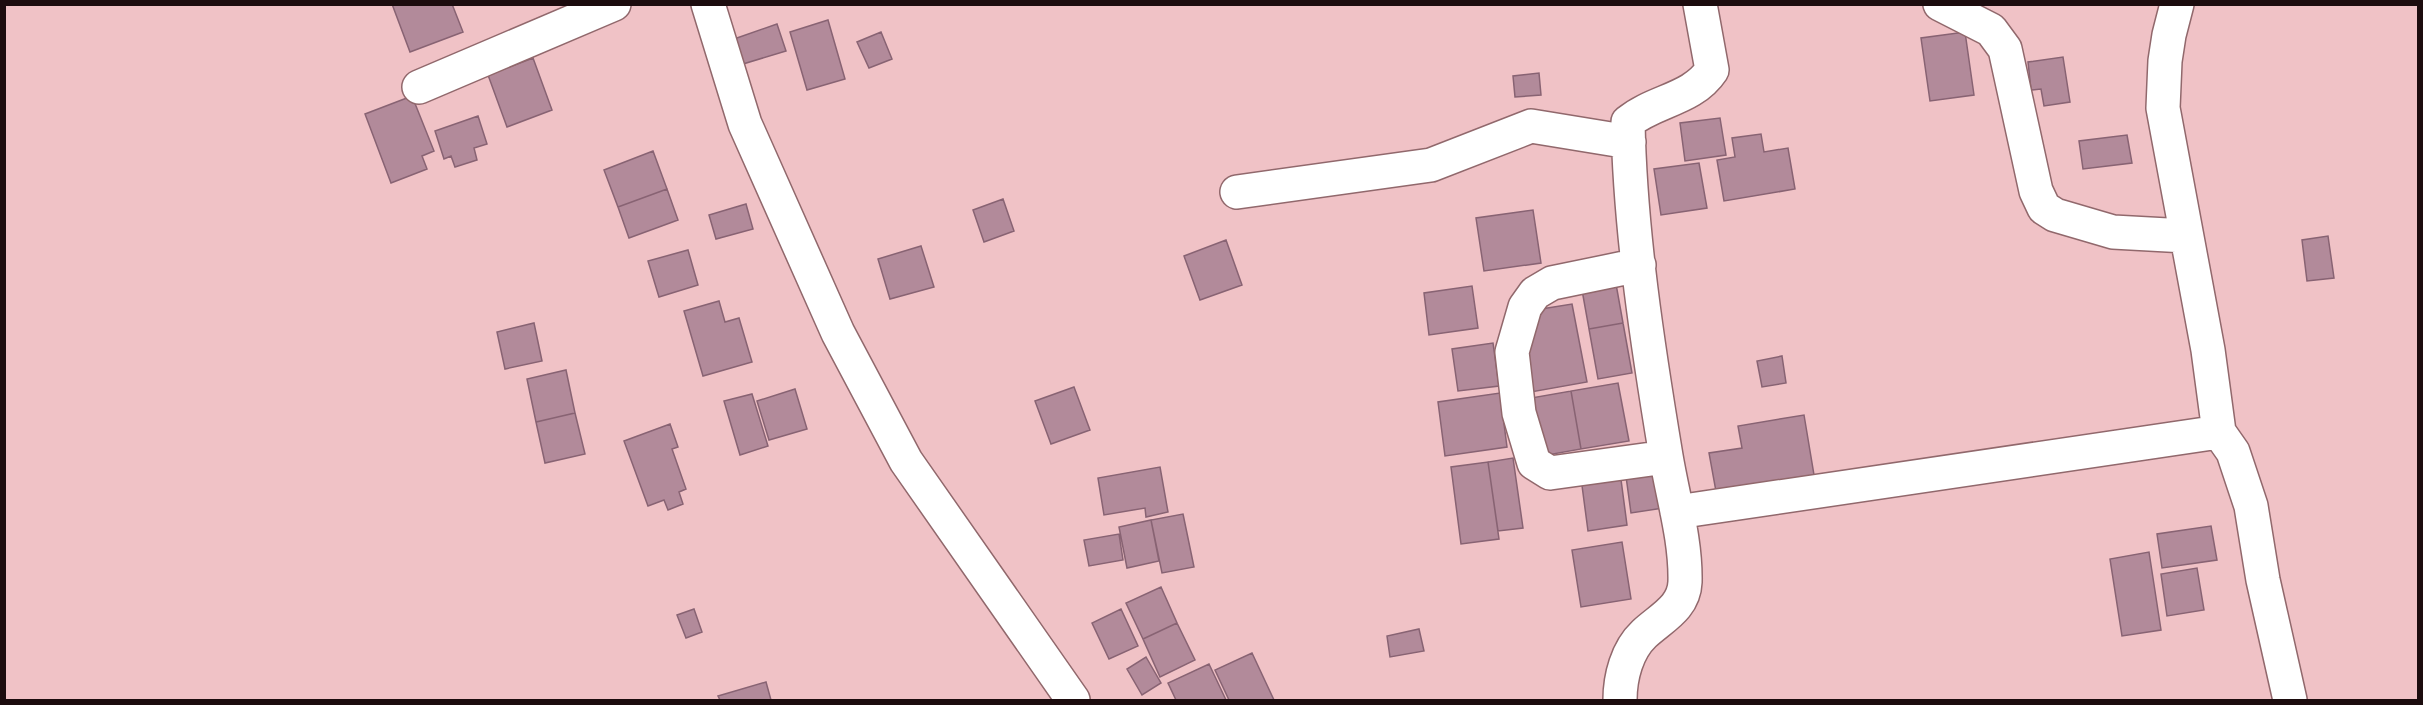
<svg xmlns="http://www.w3.org/2000/svg" width="2423" height="705" font-family="'DM Sans',sans-serif">
<style>
.building{fill:#b28a9a;stroke:#886373;stroke-width:1.5}
.lines{fill:none;stroke-linecap:round;stroke-linejoin:round}
.minor-casing{stroke:#91686c;stroke-width:36}
.minor{stroke:#fff;stroke-width:33}
</style>
<rect width="100%" height="100%" fill="#f0c2c6"/>
<!-- building -->
<path class="building" d="M392,4H452L463,32L410,52Z
M828,20L845,79L807,90L790,32Z
M777,24L786,51L743,64L734,39Z
M881,32L892,59L869,68L857,42Z
M1965,32L1974,95L1930,101L1921,38Z
M2063,57L2070,102L2044,106L2041,89L2031,90L2028,62Z
M533,58L552,110L507,127L488,75Z
M1539,73L1541,95L1515,97L1513,76Z
M412,96L434,151L422,156L427,169L391,183L365,114Z
M478,116L487,144L474,148L477,160L455,167L451,156L444,159L435,131Z
M1720,118L1726,155L1685,161L1680,123Z
M1761,134L1764,152L1788,148L1795,189L1724,201L1717,160L1735,157L1732,138Z
M2127,135L2132,163L2083,169L2079,141Z
M653,151L667,189L618,207L604,170Z
M1699,163L1707,208L1661,215L1654,169Z
M667,189L678,220L629,238L618,207Z
M1003,199L1014,231L984,242L973,210Z
M746,204L753,229L716,239L709,215Z
M1533,210L1541,263L1484,271L1476,218Z
M2328,236L2334,278L2307,281L2302,240Z
M1226,240L1242,285L1200,300L1184,256Z
M921,246L934,287L890,299L878,259Z
M688,250L698,285L659,297L648,261Z
M1616,284L1623,323L1589,329L1582,290Z
M1472,286L1478,328L1429,335L1424,293Z
M719,301L725,322L739,318L752,362L703,376L684,311Z
M1572,304L1587,382L1531,392L1521,337L1529,311Z
M534,323L542,361L505,369L497,332Z
M1623,323L1632,373L1598,379L1589,329Z
M1493,343L1499,386L1458,391L1452,349Z
M1782,356L1786,383L1762,387L1757,361Z
M566,370L575,413L536,422L527,379Z
M1618,383L1629,441L1581,449L1571,391Z
M1074,387L1090,430L1051,444L1035,401Z
M795,389L807,429L769,440L757,401Z
M1571,391L1581,449L1542,456L1531,398Z
M1500,393L1507,447L1445,456L1438,402Z
M752,394L768,446L740,455L724,401Z
M575,413L585,454L545,463L536,422Z
M1804,415L1815,481L1717,497L1709,453L1742,448L1738,426Z
M670,424L678,447L672,449L686,489L679,492L683,504L668,510L664,500L648,506L624,441Z
M1513,458L1523,528L1498,531L1488,462Z
M1488,462L1499,539L1461,544L1451,467Z
M1665,464L1670,507L1631,513L1625,469Z
M1160,467L1168,512L1146,517L1145,508L1104,515L1098,478Z
M1620,472L1627,525L1588,531L1581,478Z
M1183,514L1194,567L1162,573L1151,520Z
M1151,520L1159,561L1127,568L1119,527Z
M2211,526L2217,560L2162,568L2157,534Z
M1119,534L1123,560L1089,566L1084,540Z
M1622,542L1631,599L1581,607L1572,550Z
M2149,552L2161,630L2122,636L2110,559Z
M2197,568L2204,610L2167,616L2161,574Z
M1161,587L1177,623L1143,639L1126,603Z
M694,609L702,632L686,638L677,615Z
M1121,609L1138,646L1109,659L1092,623Z
M1177,623L1195,660L1160,677L1143,639Z
M1419,629L1424,651L1390,657L1387,636Z
M1252,653L1274,700H1229L1215,670Z
M1146,657L1161,683L1142,695L1127,669Z
M1209,664L1226,700H1176L1168,683Z
M766,682L771,700H720L718,696Z"/>
<g class="lines">
<defs>
<path id="minor" d="M708,4L745,124L838,333L906,461L1073,700
M1940,4L1991,30L2005,49L2036,191L2044,208L2055,215L2113,232L2186,236
M2177,4L2169,35L2165,61L2163,108L2208,350L2219,432L2233,452L2251,506L2263,580L2290,700
M419,87L614,4
M1237,192L1431,165L1531,126L1629,142
M1639,265L1552,283L1535,293L1525,307L1512,352L1519,413L1534,463L1550,473L1666,457
M1677,512L2219,432
M1620,700C1620,677 1627,650 1644,634C1661,618 1684,608 1685,582C1686,540 1673,498 1666,456C1648,348 1630,231 1628,122C1655,100 1692,100 1712,70L1700,4"/>
</defs>
<!-- minor casing -->
<use href="#minor" class="minor-casing"/>
<!-- minor -->
<use href="#minor" class="minor"/>
</g>
<!-- border -->
<rect width="2423" height="705" fill="none" stroke="#1c0c0e" stroke-width="12"/>
</svg>
